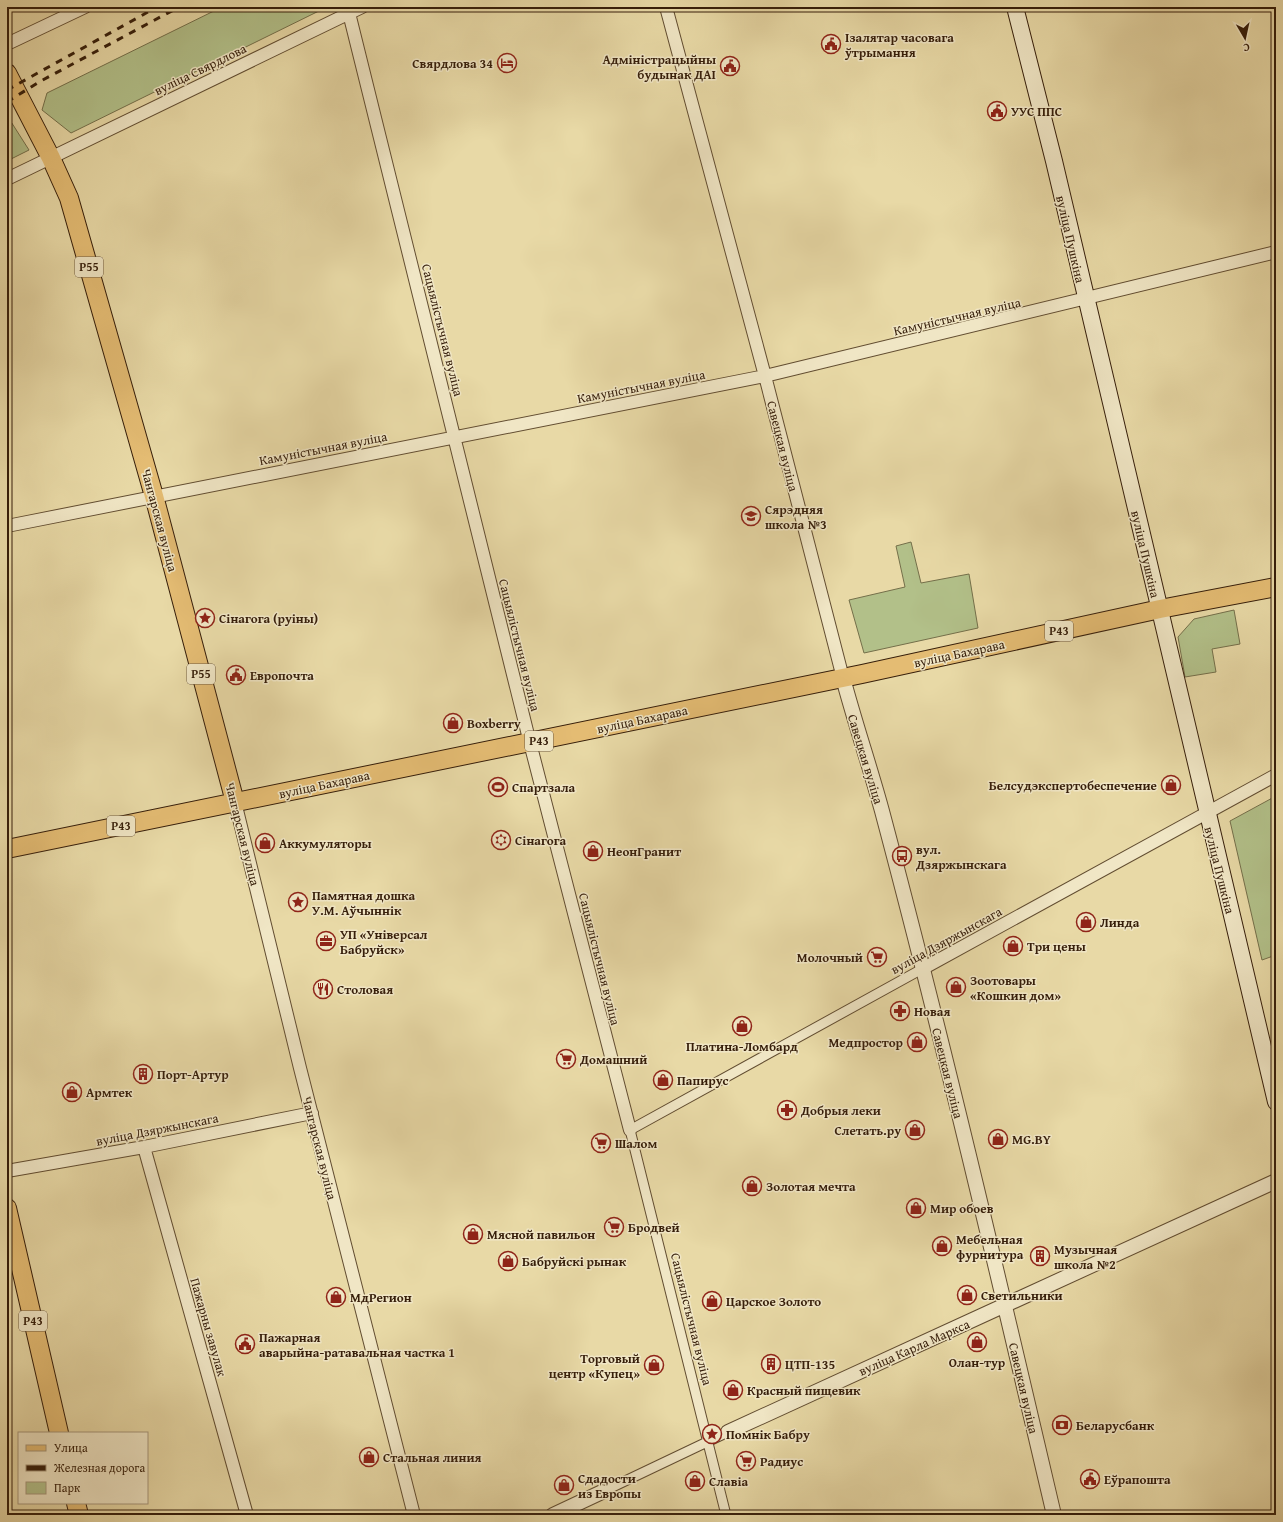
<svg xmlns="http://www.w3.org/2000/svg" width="1283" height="1522" font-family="'Gentium Book Plus',serif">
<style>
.green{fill:#b2c089;stroke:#746f4a}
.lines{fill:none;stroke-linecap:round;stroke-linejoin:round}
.pedestrian-casing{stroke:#624d31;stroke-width:11}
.minor-casing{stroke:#624d31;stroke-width:14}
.tertiary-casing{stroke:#624d31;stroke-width:16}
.secondary-casing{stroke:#361e0a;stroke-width:18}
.primary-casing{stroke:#361e0a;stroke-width:20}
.pedestrian{stroke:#f0e6c5;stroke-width:9}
.minor{stroke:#f0e6c5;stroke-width:12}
.tertiary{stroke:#f0e6c5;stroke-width:14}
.secondary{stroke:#f0e6c5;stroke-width:16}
.primary{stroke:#e4bc73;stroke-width:18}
.rail{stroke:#361e0a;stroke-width:3;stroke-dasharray:7 7;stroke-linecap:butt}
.labels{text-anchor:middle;stroke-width:3;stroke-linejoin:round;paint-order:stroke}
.shield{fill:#f0e6c5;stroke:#6e5a42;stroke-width:1}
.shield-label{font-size:12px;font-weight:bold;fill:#361e0a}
.poi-label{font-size:13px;font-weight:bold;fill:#361e0a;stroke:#f0e6c5;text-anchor:start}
.street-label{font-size:13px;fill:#361e0a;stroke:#f0e6c5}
</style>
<rect width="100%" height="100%" fill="#e8d9a6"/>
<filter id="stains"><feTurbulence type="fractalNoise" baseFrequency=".005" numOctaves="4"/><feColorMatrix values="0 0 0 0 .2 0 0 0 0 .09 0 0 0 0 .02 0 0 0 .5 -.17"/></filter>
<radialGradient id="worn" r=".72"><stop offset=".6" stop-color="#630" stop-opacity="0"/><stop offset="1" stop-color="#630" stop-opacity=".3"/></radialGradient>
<!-- green -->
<path class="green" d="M222,7H327L71,133L42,110L47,93Z
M8,117L29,150L7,161V118Z
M911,542L921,583L969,574L978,628L864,653L849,600L905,587L896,546Z
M1234,610L1240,644L1212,649L1216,672L1185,677L1178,637L1194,619Z
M1276,796V955L1262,960L1230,821Z"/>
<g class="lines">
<defs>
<path id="pedestrian" d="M602,1492L728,1432
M726,1515L630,1130L922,969"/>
<path id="minor" d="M666,7L765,376L843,678
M349,13L530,743L630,1130
M7,44L85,7
M7,179L362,7
M7,526L765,376L1276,252
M235,802L300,1068L414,1515
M922,969L1276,775
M144,1147L247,1515
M7,1171L144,1147L312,1113"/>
<path id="tertiary" d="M843,678C855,723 870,767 882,811C944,1044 999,1280 1054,1515
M728,1432L1276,1181
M553,1515L602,1492"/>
<path id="secondary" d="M1015,7L1054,161L1276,1102"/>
<path id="primary" d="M7,73L51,158L69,198L154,496L235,802
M7,849L862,674L1160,609L1276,587
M7,1208L59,1433
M76,1503L79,1515"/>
</defs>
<!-- pedestrian casing -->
<use href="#pedestrian" class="pedestrian-casing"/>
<!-- minor casing -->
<use href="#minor" class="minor-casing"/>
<!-- tertiary casing -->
<use href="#tertiary" class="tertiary-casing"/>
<!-- secondary casing -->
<use href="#secondary" class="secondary-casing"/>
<!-- primary casing -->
<use href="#primary" class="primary-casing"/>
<!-- pedestrian -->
<use href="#pedestrian" class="pedestrian"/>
<!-- minor -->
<use href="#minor" class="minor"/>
<!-- tertiary -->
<use href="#tertiary" class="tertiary"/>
<!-- secondary -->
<use href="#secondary" class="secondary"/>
<!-- primary -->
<use href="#primary" class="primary"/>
<!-- rail -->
<path class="rail" d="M7,90L157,7
M7,102L39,82L179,7"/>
</g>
<!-- icons -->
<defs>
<symbol id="civic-ring" viewBox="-11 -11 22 22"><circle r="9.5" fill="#f0e6c5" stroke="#8f2418" stroke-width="1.5"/><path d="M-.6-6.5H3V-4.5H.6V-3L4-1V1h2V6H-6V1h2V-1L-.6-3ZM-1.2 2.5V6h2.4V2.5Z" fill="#8f2418"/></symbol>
<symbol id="hotel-ring" viewBox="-11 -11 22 22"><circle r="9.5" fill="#f0e6c5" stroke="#8f2418" stroke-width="1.5"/><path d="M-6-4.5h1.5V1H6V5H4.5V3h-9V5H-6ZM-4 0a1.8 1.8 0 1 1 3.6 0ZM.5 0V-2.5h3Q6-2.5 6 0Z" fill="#8f2418"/></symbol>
<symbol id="school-ring" viewBox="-11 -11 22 22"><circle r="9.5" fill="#f0e6c5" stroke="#8f2418" stroke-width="1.5"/><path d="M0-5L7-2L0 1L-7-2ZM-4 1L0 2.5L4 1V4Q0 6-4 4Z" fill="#8f2418"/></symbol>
<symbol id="sight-ring" viewBox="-11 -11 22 22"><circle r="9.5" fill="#f0e6c5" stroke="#8f2418" stroke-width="1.5"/><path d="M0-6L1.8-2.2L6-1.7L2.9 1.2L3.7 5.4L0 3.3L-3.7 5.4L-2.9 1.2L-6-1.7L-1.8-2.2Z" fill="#8f2418"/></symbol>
<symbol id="shop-ring" viewBox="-11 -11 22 22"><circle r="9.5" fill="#f0e6c5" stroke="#8f2418" stroke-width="1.5"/><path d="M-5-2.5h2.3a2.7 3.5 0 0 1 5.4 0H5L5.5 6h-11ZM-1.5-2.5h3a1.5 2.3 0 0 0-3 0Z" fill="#8f2418"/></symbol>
<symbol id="stadium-ring" viewBox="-11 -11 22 22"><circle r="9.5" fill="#f0e6c5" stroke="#8f2418" stroke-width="1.5"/><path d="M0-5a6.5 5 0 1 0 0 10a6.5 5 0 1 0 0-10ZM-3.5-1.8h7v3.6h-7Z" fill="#8f2418"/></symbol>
<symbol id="synagogue-ring" viewBox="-11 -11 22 22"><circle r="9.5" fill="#f0e6c5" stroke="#8f2418" stroke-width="1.5"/><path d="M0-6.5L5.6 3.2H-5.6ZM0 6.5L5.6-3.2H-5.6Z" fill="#8f2418"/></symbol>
<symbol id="bus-ring" viewBox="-11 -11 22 22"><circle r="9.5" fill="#f0e6c5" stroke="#8f2418" stroke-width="1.5"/><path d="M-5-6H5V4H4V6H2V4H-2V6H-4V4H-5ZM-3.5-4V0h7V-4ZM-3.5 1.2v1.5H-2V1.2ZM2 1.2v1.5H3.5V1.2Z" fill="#8f2418"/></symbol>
<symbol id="office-ring" viewBox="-11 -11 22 22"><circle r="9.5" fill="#f0e6c5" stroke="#8f2418" stroke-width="1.5"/><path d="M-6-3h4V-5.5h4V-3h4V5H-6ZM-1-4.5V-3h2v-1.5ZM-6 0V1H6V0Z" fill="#8f2418"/></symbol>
<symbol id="supermarket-ring" viewBox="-11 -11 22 22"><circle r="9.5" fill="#f0e6c5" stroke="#8f2418" stroke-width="1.5"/><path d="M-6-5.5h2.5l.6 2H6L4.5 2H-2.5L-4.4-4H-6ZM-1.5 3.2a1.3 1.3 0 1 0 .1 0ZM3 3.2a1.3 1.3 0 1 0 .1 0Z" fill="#8f2418"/></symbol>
<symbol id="restaurant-ring" viewBox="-11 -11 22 22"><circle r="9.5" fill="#f0e6c5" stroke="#8f2418" stroke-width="1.5"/><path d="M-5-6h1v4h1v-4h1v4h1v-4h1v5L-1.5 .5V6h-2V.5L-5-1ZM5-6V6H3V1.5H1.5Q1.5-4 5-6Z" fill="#8f2418"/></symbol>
<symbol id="pharmacy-ring" viewBox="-11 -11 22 22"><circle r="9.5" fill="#f0e6c5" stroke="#8f2418" stroke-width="1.5"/><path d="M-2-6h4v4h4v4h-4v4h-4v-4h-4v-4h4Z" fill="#8f2418"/></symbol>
<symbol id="building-ring" viewBox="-11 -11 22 22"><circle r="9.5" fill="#f0e6c5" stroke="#8f2418" stroke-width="1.5"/><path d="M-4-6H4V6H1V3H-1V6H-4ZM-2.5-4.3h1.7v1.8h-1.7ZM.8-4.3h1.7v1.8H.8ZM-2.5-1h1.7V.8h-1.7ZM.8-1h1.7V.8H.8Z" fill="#8f2418"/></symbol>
<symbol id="bank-ring" viewBox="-11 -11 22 22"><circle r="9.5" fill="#f0e6c5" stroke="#8f2418" stroke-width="1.5"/><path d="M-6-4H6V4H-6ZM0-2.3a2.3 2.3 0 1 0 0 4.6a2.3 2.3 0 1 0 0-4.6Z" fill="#8f2418"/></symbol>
</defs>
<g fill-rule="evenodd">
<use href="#civic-ring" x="820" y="33" width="22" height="22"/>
<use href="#hotel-ring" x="496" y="52" width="22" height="22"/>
<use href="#civic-ring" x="719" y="55" width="22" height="22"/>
<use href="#civic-ring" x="986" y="100" width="22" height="22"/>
<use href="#school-ring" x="740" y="505" width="22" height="22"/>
<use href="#sight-ring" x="194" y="607" width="22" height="22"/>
<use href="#civic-ring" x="225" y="664" width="22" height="22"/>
<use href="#shop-ring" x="442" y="712" width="22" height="22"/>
<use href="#shop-ring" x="1160" y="774" width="22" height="22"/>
<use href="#stadium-ring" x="487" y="776" width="22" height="22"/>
<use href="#synagogue-ring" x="490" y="829" width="22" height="22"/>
<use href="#shop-ring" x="254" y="832" width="22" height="22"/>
<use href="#shop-ring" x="582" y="840" width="22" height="22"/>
<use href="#bus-ring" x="891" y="845" width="22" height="22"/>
<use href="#sight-ring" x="287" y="891" width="22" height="22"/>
<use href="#shop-ring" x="1075" y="911" width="22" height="22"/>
<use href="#office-ring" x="315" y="930" width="22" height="22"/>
<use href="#shop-ring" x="1002" y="935" width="22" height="22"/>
<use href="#supermarket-ring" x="866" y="946" width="22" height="22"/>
<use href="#shop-ring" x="945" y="976" width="22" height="22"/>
<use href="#restaurant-ring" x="312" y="978" width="22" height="22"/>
<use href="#pharmacy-ring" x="889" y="1000" width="22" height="22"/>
<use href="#shop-ring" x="731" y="1015" width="22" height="22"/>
<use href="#shop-ring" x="906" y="1031" width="22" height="22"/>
<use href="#supermarket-ring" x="555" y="1048" width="22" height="22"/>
<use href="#building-ring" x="132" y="1063" width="22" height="22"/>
<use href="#shop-ring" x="652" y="1069" width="22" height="22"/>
<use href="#shop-ring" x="61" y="1081" width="22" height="22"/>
<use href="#pharmacy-ring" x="776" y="1099" width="22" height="22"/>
<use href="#shop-ring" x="904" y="1119" width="22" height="22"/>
<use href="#shop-ring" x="987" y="1128" width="22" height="22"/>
<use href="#supermarket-ring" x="590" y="1132" width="22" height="22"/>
<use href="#shop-ring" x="741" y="1175" width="22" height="22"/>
<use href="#shop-ring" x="905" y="1197" width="22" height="22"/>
<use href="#supermarket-ring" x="603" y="1216" width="22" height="22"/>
<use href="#shop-ring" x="462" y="1223" width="22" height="22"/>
<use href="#shop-ring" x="931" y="1235" width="22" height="22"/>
<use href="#building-ring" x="1029" y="1245" width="22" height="22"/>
<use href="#shop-ring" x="497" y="1250" width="22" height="22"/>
<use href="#shop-ring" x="956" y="1284" width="22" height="22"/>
<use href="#shop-ring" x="325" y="1286" width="22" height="22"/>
<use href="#shop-ring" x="701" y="1290" width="22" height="22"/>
<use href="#shop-ring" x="966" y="1331" width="22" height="22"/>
<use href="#civic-ring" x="234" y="1333" width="22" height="22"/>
<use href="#building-ring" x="760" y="1353" width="22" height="22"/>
<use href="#shop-ring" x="643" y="1354" width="22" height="22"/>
<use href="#shop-ring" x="722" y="1379" width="22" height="22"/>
<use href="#bank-ring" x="1051" y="1414" width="22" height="22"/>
<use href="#sight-ring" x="701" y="1423" width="22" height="22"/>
<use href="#shop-ring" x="358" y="1446" width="22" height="22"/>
<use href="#supermarket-ring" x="735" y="1450" width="22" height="22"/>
<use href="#civic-ring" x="1079" y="1468" width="22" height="22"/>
<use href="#shop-ring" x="684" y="1470" width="22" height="22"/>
<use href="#shop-ring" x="553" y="1474" width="22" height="22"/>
</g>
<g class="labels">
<!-- shield labels -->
<g class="shield">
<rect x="75" y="257" width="28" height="20" rx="3"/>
<rect x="1045" y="621" width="28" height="20" rx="3"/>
<rect x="187" y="664" width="28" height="20" rx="3"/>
<rect x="525" y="731" width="28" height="20" rx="3"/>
<rect x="107" y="816" width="28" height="20" rx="3"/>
<rect x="19" y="1311" width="28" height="20" rx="3"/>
</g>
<g class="shield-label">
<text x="89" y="271">Р55</text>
<text x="1059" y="635">Р43</text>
<text x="201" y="678">Р55</text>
<text x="539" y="745">Р43</text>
<text x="121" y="830">Р43</text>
<text x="33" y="1325">Р43</text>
</g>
<!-- poi labels -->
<g class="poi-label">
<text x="845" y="42">Ізалятар часовага<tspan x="845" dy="15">ўтрымання</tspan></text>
<text x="716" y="64" text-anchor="end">Адміністрацыйны<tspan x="716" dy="15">будынак ДАІ</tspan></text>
<text x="493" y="68" text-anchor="end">Свярдлова 34</text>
<text x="1011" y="116">УУС ППС</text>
<text x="765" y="514">Сярэдняя<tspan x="765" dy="15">школа №3</tspan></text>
<text x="219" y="623">Сінагога (руіны)</text>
<text x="250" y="680">Европочта</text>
<text x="467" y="728">Boxberry</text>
<text x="1157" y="790" text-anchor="end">Белсудэкспертобеспечение</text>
<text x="512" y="792">Спартзала</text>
<text x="515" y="845">Сінагога</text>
<text x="279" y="848">Аккумуляторы</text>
<text x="916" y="854">вул.<tspan x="916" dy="15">Дзяржынскага</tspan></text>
<text x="607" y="856">НеонГранит</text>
<text x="312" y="900">Памятная дошка<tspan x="312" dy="15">У.М. Аўчыннік</tspan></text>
<text x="1100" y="927">Линда</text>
<text x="340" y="939">УП «Універсал<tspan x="340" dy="15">Бабруйск»</tspan></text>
<text x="1027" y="951">Три цены</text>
<text x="863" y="962" text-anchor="end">Молочный</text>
<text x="970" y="985">Зоотовары<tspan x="970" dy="15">«Кошкин дом»</tspan></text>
<text x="337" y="994">Столовая</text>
<text x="914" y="1016">Новая</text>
<text x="903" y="1047" text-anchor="end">Медпростор</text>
<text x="742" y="1051" text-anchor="middle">Платина-Ломбард</text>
<text x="580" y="1064">Домашний</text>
<text x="157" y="1079">Порт-Артур</text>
<text x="677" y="1085">Папирус</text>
<text x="86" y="1097">Армтек</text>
<text x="801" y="1115">Добрыя леки</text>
<text x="901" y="1135" text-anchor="end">Слетать.ру</text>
<text x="1012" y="1144">MG.BY</text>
<text x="615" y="1148">Шалом</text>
<text x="766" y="1191">Золотая мечта</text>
<text x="930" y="1213">Мир обоев</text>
<text x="628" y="1232">Бродвей</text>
<text x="487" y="1239">Мясной павильон</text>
<text x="956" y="1244">Мебельная<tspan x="956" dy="15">фурнитура</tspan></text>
<text x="1054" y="1254">Музычная<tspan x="1054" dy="15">школа №2</tspan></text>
<text x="522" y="1266">Бабруйскі рынак</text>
<text x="981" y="1300">Светильники</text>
<text x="350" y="1302">МдРегион</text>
<text x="726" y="1306">Царское Золото</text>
<text x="259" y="1342">Пажарная<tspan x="259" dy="15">аварыйна-ратавальная частка 1</tspan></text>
<text x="640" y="1363" text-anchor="end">Торговый<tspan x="640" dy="15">центр «Купец»</tspan></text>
<text x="977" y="1367" text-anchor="middle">Олан-тур</text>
<text x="785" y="1369">ЦТП-135</text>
<text x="747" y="1395">Красный пищевик</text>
<text x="1076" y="1430">Беларусбанк</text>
<text x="726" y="1439">Помнік Бабру</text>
<text x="383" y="1462">Стальная линия</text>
<text x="760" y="1466">Радиус</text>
<text x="578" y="1483">Сдадости<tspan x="578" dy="15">из Европы</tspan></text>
<text x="1104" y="1484">Еўрапошта</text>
<text x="709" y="1486">Славіа</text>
</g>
<!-- street labels -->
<g class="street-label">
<text transform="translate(200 69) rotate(-26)" y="5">вуліца Свярдлова</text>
<text transform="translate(1071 239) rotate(77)" y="5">вуліца Пушкіна</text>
<text transform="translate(957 316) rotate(-13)" y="5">Камуністычная вуліца</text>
<text transform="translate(443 330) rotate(76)" y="5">Сацыялістычная вуліца</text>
<text transform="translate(641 386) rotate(-11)" y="5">Камуністычная вуліца</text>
<text transform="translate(783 446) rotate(76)" y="5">Савецкая вуліца</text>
<text transform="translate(323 448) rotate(-11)" y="5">Камуністычная вуліца</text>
<text transform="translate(160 520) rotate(75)" y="5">Чангарская вуліца</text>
<text transform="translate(1146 554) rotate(77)" y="5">вуліца Пушкіна</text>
<text transform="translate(520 645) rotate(76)" y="5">Сацыялістычная вуліца</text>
<text transform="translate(959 653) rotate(-12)" y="5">вуліца Бахарава</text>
<text transform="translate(642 719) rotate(-12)" y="5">вуліца Бахарава</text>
<text transform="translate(866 759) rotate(73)" y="5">Савецкая вуліца</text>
<text transform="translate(324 784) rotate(-12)" y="5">вуліца Бахарава</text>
<text transform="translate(243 834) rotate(76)" y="5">Чангарская вуліца</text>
<text transform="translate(1220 870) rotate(76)" y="5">вуліца Пушкіна</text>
<text transform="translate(946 940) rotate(-29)" y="5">вуліца Дзяржынскага</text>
<text transform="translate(600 959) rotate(76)" y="5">Сацыялістычная вуліца</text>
<text transform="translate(948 1073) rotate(76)" y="5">Савецкая вуліца</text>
<text transform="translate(157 1129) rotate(-11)" y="5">вуліца Дзяржынскага</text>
<text transform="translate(320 1148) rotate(76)" y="5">Чангарская вуліца</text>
<text transform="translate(692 1319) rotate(76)" y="5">Сацыялістычная вуліца</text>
<text transform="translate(209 1327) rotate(74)" y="5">Пажарны завулак</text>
<text transform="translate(914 1347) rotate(-24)" y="5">вуліца Карла Маркса</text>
<text transform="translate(1024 1388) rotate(77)" y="5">Савецкая вуліца</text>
</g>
</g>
<!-- margin -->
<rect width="1283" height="1522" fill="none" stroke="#e8d9a6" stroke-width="24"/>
<rect x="8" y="8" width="1267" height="1506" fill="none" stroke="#361e0a" stroke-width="2"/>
<rect x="12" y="12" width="1259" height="1498" fill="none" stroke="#361e0a"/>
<!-- legend -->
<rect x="18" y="1432" width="130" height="72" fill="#f0e6c5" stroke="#a6967a"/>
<rect x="26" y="1445" width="20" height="6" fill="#e4bc73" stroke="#a6967a"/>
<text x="54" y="1452" font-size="12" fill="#361e0a">Улица</text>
<rect x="26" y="1465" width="20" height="6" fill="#361e0a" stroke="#a6967a"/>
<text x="54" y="1472" font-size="12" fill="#361e0a">Железная дорога</text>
<rect x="26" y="1482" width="20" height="12" fill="#b2c089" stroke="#a6967a"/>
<text x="54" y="1492" font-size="12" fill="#361e0a">Парк</text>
<!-- north arrow -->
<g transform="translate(1245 38) rotate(171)" stroke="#f0e6c5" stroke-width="3" paint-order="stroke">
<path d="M0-3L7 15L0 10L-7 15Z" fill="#361e0a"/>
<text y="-6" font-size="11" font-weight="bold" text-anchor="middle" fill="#361e0a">С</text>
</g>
<rect width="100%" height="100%" filter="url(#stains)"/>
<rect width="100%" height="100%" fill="url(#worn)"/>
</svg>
